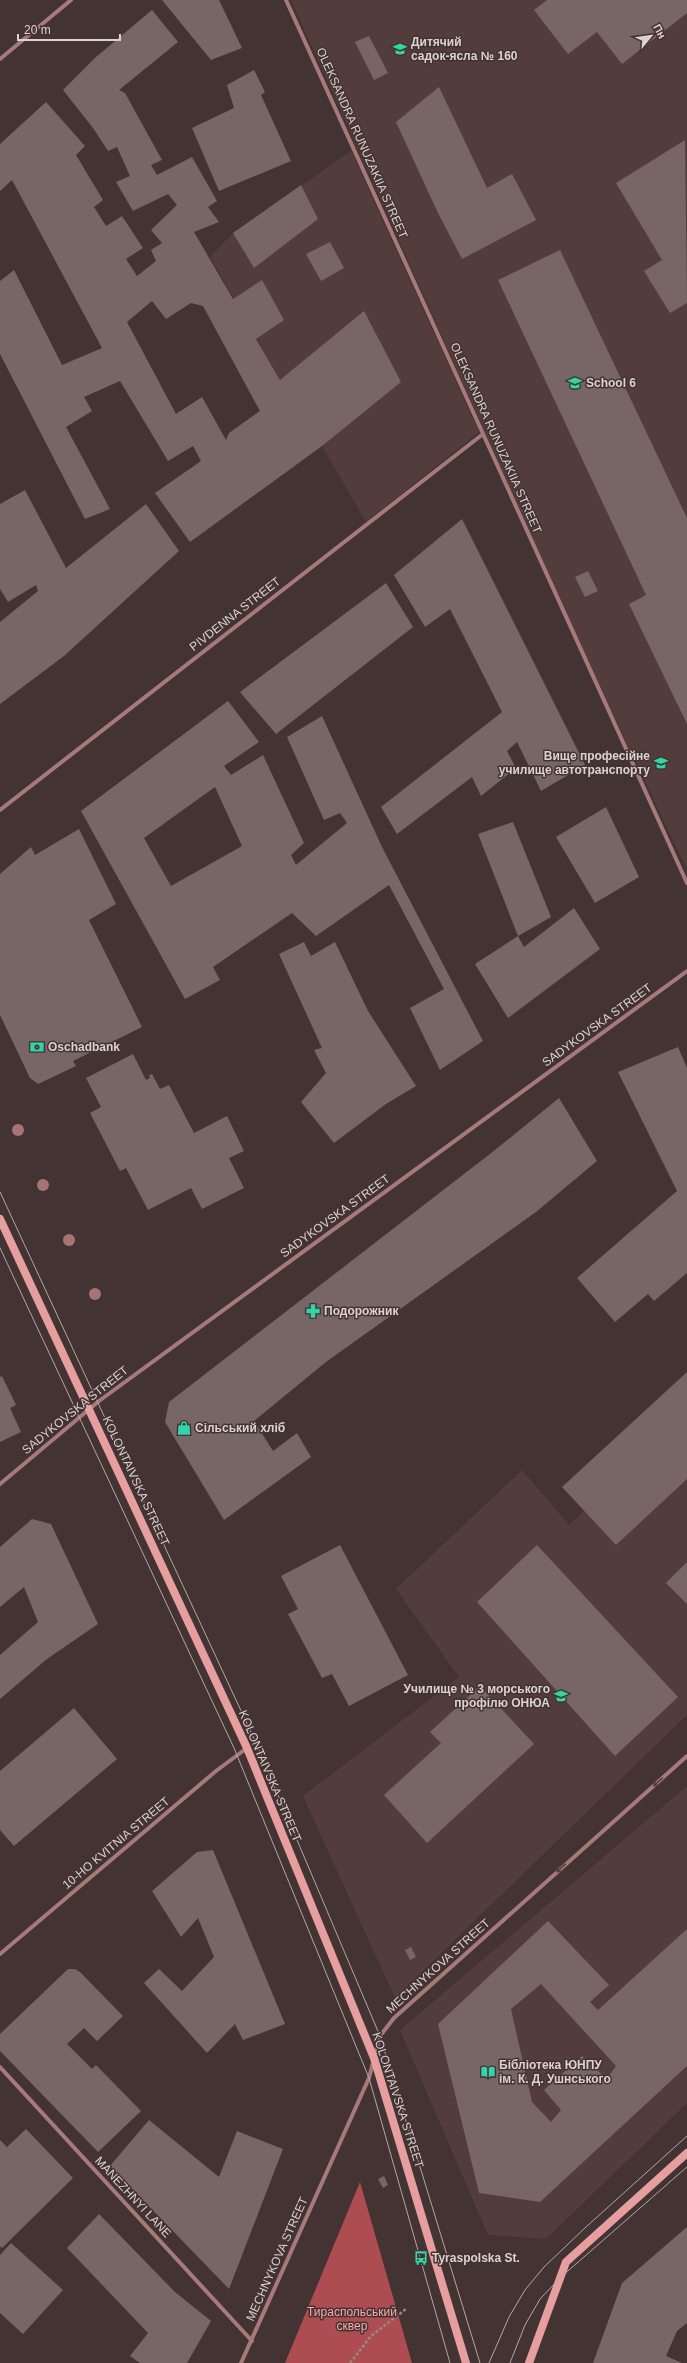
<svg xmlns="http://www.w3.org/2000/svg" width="687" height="2363" font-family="Helvetica,sans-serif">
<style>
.built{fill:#533c3c}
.forest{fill:#ad4d51}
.building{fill:#786666;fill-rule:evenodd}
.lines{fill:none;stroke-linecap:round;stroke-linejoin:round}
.path{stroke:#968988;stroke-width:2.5;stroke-dasharray:3 2;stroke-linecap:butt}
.minor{stroke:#a77a7a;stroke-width:4}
.secondary{stroke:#e69f9e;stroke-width:8}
.tram{stroke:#b3a7a6;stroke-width:1}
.tree{fill:#a77474}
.oneway{stroke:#523e3d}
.labels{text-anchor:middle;stroke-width:3;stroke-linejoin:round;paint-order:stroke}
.poi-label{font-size:12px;font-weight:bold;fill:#dcd2d1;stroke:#433332;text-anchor:start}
.street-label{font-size:12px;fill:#dcd2d1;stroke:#433332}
.park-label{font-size:12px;fill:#f9aaaa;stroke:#433332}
</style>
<rect width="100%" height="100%" fill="#433332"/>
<!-- built -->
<path class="built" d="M291,0H687V870L590,666Z
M351,151L479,432L366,522L322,446L280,380L210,257L233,233Z
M687,1414V1715L395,1998L303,1796L459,1677L396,1589L522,1470L569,1525Z
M687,1786V2103L546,2239L488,2235L400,2030Z"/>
<!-- forest -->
<path class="forest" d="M360,2182L412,2363H285Z"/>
<!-- building -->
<path class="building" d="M162,0H219L242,48L211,60Z
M547,0H687V13L622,64L597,32L568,54L534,10Z
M152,10L178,42L119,90L125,93L162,160L151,165L157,175L192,157L217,201L208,207L219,222L194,232L233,299L262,280L284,320L256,339L280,380L364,311L401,382L322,446L190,542L155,493L201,461L193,446L168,461L120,381L84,397L92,411L66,427L110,509L85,519L0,354V281L14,270L62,365L102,348L12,180L0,191V144L46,102L85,146L76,155L103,200L94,207L106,226L122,216L143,248L126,259L137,276L156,261L151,250L162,243L151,230L177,205L168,194L133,211L116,182L130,176L117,147L108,151L93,128L63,90L96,57ZM152,301L166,319L191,303L203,306L260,411L229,433L226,440L202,397L176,414L127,322Z
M369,36L388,73L374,80L355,42Z
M254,70L265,92L261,95L291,161L219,191L192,128L234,108L227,85Z
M439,87L487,188L512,174L536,220L462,259L438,213L396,122Z
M685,140L687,303L670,313L644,271L662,260L616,183Z
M301,185L318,219L254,268L233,233Z
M330,242L344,268L321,281L306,254Z
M560,250L687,518V724L629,604L646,595L498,280Z
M25,490L66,568L146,504L179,551L64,656L0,704V622L38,591L36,585L8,602L0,589V504Z
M462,519L585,765L541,791L517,742L507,751L516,768L481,796L472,777L397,834L381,807L502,712L450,609L425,627L394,575Z
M588,571L598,591L585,597L575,577Z
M386,583L413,627L276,734L240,692Z
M228,701L259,742L224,766L231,775L263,755L304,843L291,855L296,865L347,823L340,813L324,820L287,737L322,716L382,847L483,1041L440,1070L410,1008L444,989L389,885L316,936L292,913L213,967L220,980L185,999L81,811ZM215,787L242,846L171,886L144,838Z
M606,807L639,877L595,903L556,837Z
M513,822L551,917L518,936L478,834Z
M79,829L116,904L89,920L142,1027L73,1061L76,1066L38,1084L30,1078L0,1015V874L31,847L35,855Z
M574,908L600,949L508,1018L475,964L518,936L524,947Z
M304,942L311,956L335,942L368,1011L416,1086L386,1104L334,1143L301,1102L326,1073L314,1050L322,1048L279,954Z
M678,1047L687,1068V1273L654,1301L648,1294L615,1322L577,1278L677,1191L618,1072Z
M133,1054L146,1080L150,1078L149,1075L152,1074L160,1089L169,1085L194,1133L227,1116L244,1151L229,1158L244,1188L202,1209L191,1188L148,1210L126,1168L120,1171L90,1113L101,1107L86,1078Z
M559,1098L597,1161L536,1212L326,1362L254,1421L273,1451L297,1433L311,1457L224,1520L165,1422L169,1402L495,1150Z
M687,1372V1479L616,1545L562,1487Z
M2,1376L16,1405L10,1408L21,1432L0,1442V1377Z
M32,1519L51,1524L98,1624L47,1659L0,1699V1655L38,1622L24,1587L0,1607V1547Z
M340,1545L408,1675L349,1706L332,1674L322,1678L288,1614L298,1609L281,1576Z
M537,1545L678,1697L615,1756L477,1602Z
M687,1562V1604L666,1583Z
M480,1686L534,1744L427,1843L384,1795L441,1743L430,1732Z
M74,1708L117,1759L14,1846L0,1830V1771Z
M213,1850L285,2024L243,2040L235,2024L207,2053L144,1983L159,1969L182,1991L214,1957L198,1918L181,1937L152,1891L197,1852Z
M548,1921L609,1985L590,2002L598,2010L687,1929V2066L540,2202L479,2193L438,2024ZM541,1984L616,2066L607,2079L582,2056L544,2090L561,2110L551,2122L532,2102L511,2009Z
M411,1947L416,1957L410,1960L405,1950Z
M68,1969H75L80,1972L123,2016L97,2041L84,2028L67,2044L92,2069L96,2065L141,2111L98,2152L0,2051V2034Z
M149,2120L219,2177L237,2131L283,2149L229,2289L110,2166Z
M26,2129L73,2178L2,2248L0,2246V2140L7,2147Z
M384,2176L388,2185L383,2188L378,2179Z
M99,2214L175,2292L211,2321L187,2363H140L130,2356L148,2333L67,2248Z
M687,2227V2323L677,2331L666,2356L682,2363H593L622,2283Z
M11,2243L63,2290L23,2334L0,2313V2255Z"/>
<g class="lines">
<!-- path -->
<path class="path" d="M350,2363L371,2336L406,2309"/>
<!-- minor -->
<path class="minor" d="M286,0L687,883
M0,59L71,0
M0,810L483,434
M0,1484L99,1401L687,971
M0,1954L216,1771L247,1748
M0,2067L252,2341
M241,2363L369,2078L380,2036L394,2018L687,1756"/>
<!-- secondary -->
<path class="secondary" d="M0,1219L247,1748L374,2058L466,2363
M529,2363L566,2262L687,2153"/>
<!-- tram -->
<path class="tram" d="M0,1192L256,1743L380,2036L480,2363
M0,1248L234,1748L369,2078L450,2363
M489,2363L509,2317L525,2290L544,2267L586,2227L687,2136
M510,2363L525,2325L540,2299L561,2277L687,2167"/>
</g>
<!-- trees -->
<g class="tree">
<circle cx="18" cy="1130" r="6"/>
<circle cx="43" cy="1185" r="6"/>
<circle cx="69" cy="1240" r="6"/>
<circle cx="95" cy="1294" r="6"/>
</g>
<!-- one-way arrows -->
<defs><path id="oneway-shaft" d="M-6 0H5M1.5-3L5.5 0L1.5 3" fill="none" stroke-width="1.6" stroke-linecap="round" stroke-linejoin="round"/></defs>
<g class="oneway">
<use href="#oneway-shaft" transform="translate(658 1782) rotate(138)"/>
<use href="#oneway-shaft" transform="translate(561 1868) rotate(138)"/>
</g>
<!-- icons -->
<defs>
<symbol id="school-bare" viewBox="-9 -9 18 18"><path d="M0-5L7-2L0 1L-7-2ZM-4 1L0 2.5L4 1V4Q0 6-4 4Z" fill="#33d4a8" stroke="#433332" stroke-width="2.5" paint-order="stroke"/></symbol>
<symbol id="university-bare" viewBox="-9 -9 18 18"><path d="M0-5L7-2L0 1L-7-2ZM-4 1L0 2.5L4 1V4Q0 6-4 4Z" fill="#33d4a8" stroke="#433332" stroke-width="2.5" paint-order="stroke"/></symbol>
<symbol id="bank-bare" viewBox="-9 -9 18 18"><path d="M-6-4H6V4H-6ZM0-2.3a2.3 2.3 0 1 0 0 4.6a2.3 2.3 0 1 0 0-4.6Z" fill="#33d4a8" stroke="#433332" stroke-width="2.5" paint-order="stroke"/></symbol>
<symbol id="pharmacy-bare" viewBox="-9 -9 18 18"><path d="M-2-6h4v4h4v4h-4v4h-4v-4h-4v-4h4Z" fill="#33d4a8" stroke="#433332" stroke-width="2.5" paint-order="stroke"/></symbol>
<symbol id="shop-bare" viewBox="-9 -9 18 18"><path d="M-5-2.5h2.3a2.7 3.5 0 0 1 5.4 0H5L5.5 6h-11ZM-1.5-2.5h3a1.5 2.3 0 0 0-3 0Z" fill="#33d4a8" stroke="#433332" stroke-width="2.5" paint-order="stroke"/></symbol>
<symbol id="library-bare" viewBox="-9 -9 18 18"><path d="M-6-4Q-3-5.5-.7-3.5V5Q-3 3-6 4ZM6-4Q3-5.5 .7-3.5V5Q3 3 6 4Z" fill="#33d4a8" stroke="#433332" stroke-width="2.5" paint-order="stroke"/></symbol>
<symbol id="bus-bare" viewBox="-9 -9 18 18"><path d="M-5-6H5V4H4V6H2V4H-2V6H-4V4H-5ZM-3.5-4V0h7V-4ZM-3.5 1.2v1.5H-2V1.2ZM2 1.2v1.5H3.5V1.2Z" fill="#33d4a8" stroke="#433332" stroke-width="2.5" paint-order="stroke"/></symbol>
</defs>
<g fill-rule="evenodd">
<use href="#school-bare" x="390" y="39" width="20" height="20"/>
<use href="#school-bare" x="565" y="373" width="20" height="20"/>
<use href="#university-bare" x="651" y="753" width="20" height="20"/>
<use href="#bank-bare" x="27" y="1037" width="20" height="20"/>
<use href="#pharmacy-bare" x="303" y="1301" width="20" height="20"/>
<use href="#shop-bare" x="174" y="1418" width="20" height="20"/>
<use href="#university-bare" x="551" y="1686" width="20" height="20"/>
<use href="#library-bare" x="478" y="2062" width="20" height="20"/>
<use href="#bus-bare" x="411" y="2248" width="20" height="20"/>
</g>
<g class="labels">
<!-- poi labels -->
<g class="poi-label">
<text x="411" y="46">Дитячий<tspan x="411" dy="14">садок-ясла № 160</tspan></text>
<text x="586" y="387">School 6</text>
<text x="650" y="760" text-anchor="end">Вище професійне<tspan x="650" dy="14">училище автотранспорту</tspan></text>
<text x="48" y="1051">Oschadbank</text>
<text x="324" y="1315">Подорожник</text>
<text x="195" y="1432">Сільський хліб</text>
<text x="550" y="1693" text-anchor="end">Училище № 3 морського<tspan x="550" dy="14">профілю ОНЮА</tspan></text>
<text x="499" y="2069">Бібліотека ЮНПУ<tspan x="499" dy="14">ім. К. Д. Ушнського</tspan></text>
<text x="432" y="2262">Tyraspolska St.</text>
</g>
<!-- street labels -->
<g class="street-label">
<text transform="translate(362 143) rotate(66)" y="4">OLEKSANDRA RUNUZAKIIA STREET</text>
<text transform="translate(496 438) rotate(66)" y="4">OLEKSANDRA RUNUZAKIIA STREET</text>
<text transform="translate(235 614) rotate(-38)" y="4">PIVDENNA STREET</text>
<text transform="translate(597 1025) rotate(-36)" y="4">SADYKOVSKA STREET</text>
<text transform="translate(335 1216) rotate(-36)" y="4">SADYKOVSKA STREET</text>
<text transform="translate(75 1410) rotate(-39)" y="4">SADYKOVSKA STREET</text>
<text transform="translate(136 1481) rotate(65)" y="4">KOLONTAIVSKA STREET</text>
<text transform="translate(270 1776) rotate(67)" y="4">KOLONTAIVSKA STREET</text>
<text transform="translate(116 1843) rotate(-40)" y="4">10-HO KVITNIA STREET</text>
<text transform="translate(438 1966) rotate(-42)" y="4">MECHNYKOVA STREET</text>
<text transform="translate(398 2100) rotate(72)" y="4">KOLONTAIVSKA STREET</text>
<text transform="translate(133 2197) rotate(47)" y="4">MANEZHNYI LANE</text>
<text transform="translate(277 2259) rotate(-66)" y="4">MECHNYKOVA STREET</text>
</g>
<!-- park labels -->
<g class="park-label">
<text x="352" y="2316">Тираспольський<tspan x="352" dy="14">сквер</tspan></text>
</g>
</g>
<!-- north arrow -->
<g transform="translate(651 36) rotate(61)" stroke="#433332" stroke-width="3" paint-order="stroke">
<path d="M0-3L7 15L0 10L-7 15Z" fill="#dcd2d1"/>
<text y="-6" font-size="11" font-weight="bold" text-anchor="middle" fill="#dcd2d1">Пн</text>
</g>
<!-- scale -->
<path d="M18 34v6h102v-6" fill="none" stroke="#dcd2d1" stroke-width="2"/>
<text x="24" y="34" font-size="12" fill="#dcd2d1" stroke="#433332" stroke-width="3" paint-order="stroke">20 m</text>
</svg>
